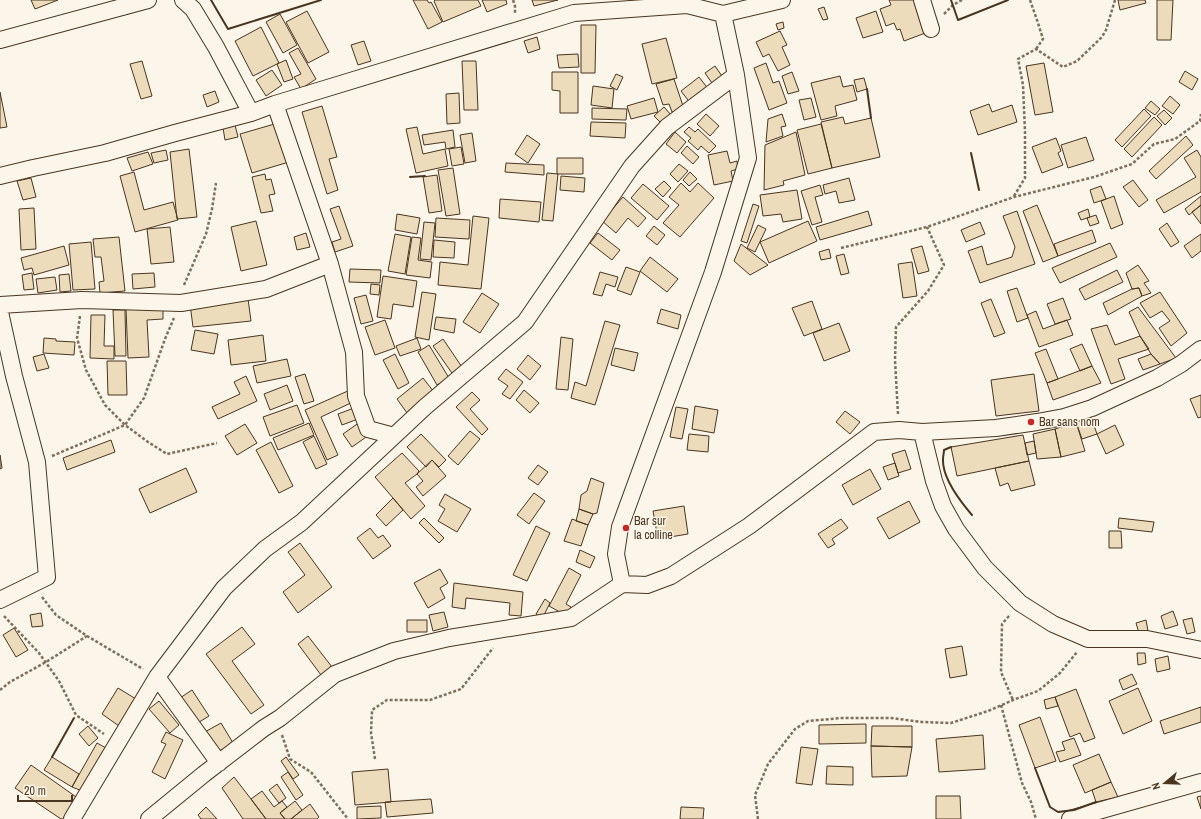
<svg xmlns="http://www.w3.org/2000/svg" width="1201" height="819" font-family="'Archivo Narrow',sans-serif">
<style>
.building{fill:#ecdcbc;stroke:#4a3520}
.lines{fill:none;stroke-linecap:round;stroke-linejoin:round}
.minor-casing{stroke:#4a3520;stroke-width:18}
.path{stroke:#7f6f5c;stroke-width:2.5;stroke-dasharray:3 2;stroke-linecap:butt}
.minor{stroke:#fbf6e9;stroke-width:16}
.wall{stroke:#4a3520;stroke-width:2}
.poi-dot{fill:#c62828;stroke:#fbf6e9;stroke-width:1.5}
.labels{text-anchor:middle;stroke-width:3;stroke-linejoin:round;paint-order:stroke}
.poi-label{font-size:12px;fill:#4a3520;stroke:#fbf6e9;text-anchor:start}
</style>
<rect width="100%" height="100%" fill="#fbf6e9"/>
<!-- building -->
<path class="building" d="M31,0H58L35,9Z
M413,0H427L429,3L431,2L442,22L428,29Z
M435,0H478L481,6L443,22L434,1Z
M482,0H506L507,4L487,12Z
M532,0H558L534,6Z
M889,0H916L928,32L904,41L900,29L897,30L894,23L886,26L880,9L891,5Z
M1118,0H1145L1146,3L1120,10Z
M1157,0H1173L1171,40H1157Z
M824,7L828,19L823,20L818,9Z
M307,11L329,52L308,63L286,22Z
M876,11L883,32L863,38L856,18Z
M280,14L297,45L283,53L266,22Z
M783,22L784,28L778,30L776,24Z
M581,25H596L595,73H581Z
M261,27L279,63L253,76L235,41Z
M780,31L787,45L782,47L790,65L778,71L769,54L763,57L756,42Z
M537,37L540,49L528,53L524,41Z
M666,38L677,78L652,84L642,44Z
M364,41L371,61L358,65L351,45Z
M298,48L316,79L301,89L294,77L301,74L289,53Z
M578,54L579,67L559,68L557,55Z
M286,60L293,79L284,82L277,64Z
M142,61L152,96L141,99L130,64Z
M462,61H476L478,110H464Z
M766,63L773,83L779,81L787,103L769,110L754,68Z
M1044,63L1053,112L1035,115L1026,66Z
M715,66L722,76L712,83L705,73Z
M272,70L282,85L266,96L256,80Z
M1185,71L1198,79L1192,90L1179,82Z
M552,72H578V113H560V91L552,90Z
M792,72L799,91L788,94L782,76Z
M616,74L623,77L617,90L610,86Z
M840,76L843,87L853,85L857,100L835,106L837,116L821,120L811,83Z
M699,77L709,90L691,104L681,91Z
M864,78L867,89L857,92L854,80Z
M674,79L684,109L672,112L669,104L663,105L656,84Z
M593,86L614,89L612,108L591,105Z
M215,91L219,102L207,107L203,95Z
M0,92L7,127L0,128Z
M459,93L460,123L447,124L446,94Z
M1170,96L1180,105L1173,114L1162,106Z
M654,98L658,112L631,119L627,106Z
M811,98L816,117L804,120L799,100Z
M1151,101L1160,109L1155,115L1145,108Z
M989,104L992,112L1012,105L1017,122L978,135L970,111Z
M322,106L337,157L329,159L338,190L327,194L302,112Z
M664,107L671,115L662,124L654,116Z
M592,108L627,109L626,120L592,119Z
M1144,109L1151,116L1122,147L1115,140Z
M1164,110L1172,118L1165,125L1157,116Z
M706,114L719,126L710,136L697,124Z
M782,114L786,126L781,127L783,136L766,142L768,119Z
M843,117L845,124L871,118L880,157L832,168L821,122Z
M1154,117L1162,125L1132,157L1124,149Z
M591,122L626,123L625,138L590,136Z
M278,123L289,162L252,173L240,134Z
M821,124L832,168L808,174L797,130Z
M235,125L238,137L225,140L223,128Z
M417,127L423,154L445,149L448,166L416,173L406,129Z
M689,127L695,132L698,129L716,146L709,153L701,146L698,150L688,141L691,138L684,132Z
M453,130L455,147L446,149L445,142L424,145L422,135Z
M675,132L686,142L677,153L666,144Z
M796,132L805,175L783,181L784,185L764,190L765,145Z
M472,133L476,161L465,163L460,135Z
M527,135L540,144L528,163L515,154Z
M1186,136L1193,145L1156,179L1149,171Z
M1086,137L1094,160L1068,168L1061,145Z
M1056,138L1061,151L1058,153L1063,165L1042,173L1032,147Z
M687,146L699,157L693,164L681,153Z
M461,147L464,164L452,166L449,149Z
M189,149L197,217L177,219L170,152Z
M166,150L168,160L154,163L151,153Z
M1197,150L1201,157V192L1164,213L1156,200L1196,177L1184,158Z
M727,151L730,163L737,161L738,169L731,171L733,181L714,185L708,155Z
M148,152L153,164L132,171L127,158Z
M557,158H583V174H557Z
M506,163L544,165V175L505,172Z
M679,164L688,171L678,182L670,174Z
M453,168L460,214L446,216L438,170Z
M134,172L144,210L173,202L178,220L135,232L120,176Z
M690,172L697,179L689,186L683,180Z
M547,173L558,174L553,221L542,220Z
M265,174L266,180L271,179L275,194L269,195L273,211L261,213L252,177Z
M437,175L442,211L429,213L423,177Z
M561,176L585,178L584,192L560,190Z
M31,178L36,197L23,200L17,181Z
M849,178L855,200L839,203L836,191L825,194L823,185Z
M1133,180L1148,200L1139,207L1123,187Z
M664,181L671,188L663,197L655,189Z
M681,183L690,192L698,183L714,198L680,237L663,223L679,205L669,197Z
M643,184L669,206L657,220L631,198Z
M820,185L823,195L815,197L822,222L812,225L801,191Z
M1101,186L1106,199L1094,203L1090,190Z
M797,190L802,219L783,222L781,214L763,216L760,195Z
M1114,196L1123,224L1111,229L1101,201Z
M1201,196V205L1189,215L1185,209Z
M623,197L646,218L638,227L628,218L616,233L602,221Z
M500,199L541,202L539,222L499,218Z
M753,204L759,206L747,243L741,241Z
M1037,205L1058,256L1043,262L1023,211Z
M1201,205V224L1192,212Z
M339,206L353,246L335,252L332,242L341,239L330,209Z
M34,208L36,249L21,250L19,209Z
M1088,209L1090,217L1081,220L1078,213Z
M868,211L872,225L820,240L816,227Z
M1017,211L1035,264L980,283L968,251L982,246L987,265L1012,257L1015,247L1003,216Z
M397,214L420,218L417,234L395,230Z
M1096,215L1099,223L1090,226L1087,218Z
M473,216L489,218L481,289L438,285L440,262L468,265Z
M436,218L470,220L469,239L435,237Z
M256,221L267,265L241,271L231,227Z
M808,221L817,241L769,263L760,242Z
M424,222L435,223L431,260L420,259Z
M980,222L985,234L966,242L961,230Z
M1167,223L1179,242L1171,247L1159,229Z
M758,225L766,229L755,252L747,248Z
M654,226L665,235L657,245L646,236Z
M170,227L174,262L151,264L147,229Z
M1092,230L1096,242L1058,256L1054,244Z
M306,233L310,247L297,250L294,237Z
M598,233L620,250L612,260L590,243Z
M395,234L411,237L405,274L388,271Z
M1201,234V251L1192,258L1184,246Z
M119,237L125,291L100,293L99,282L104,281L101,257H95L93,239Z
M412,237L421,238L418,260L432,262L430,278L406,275Z
M434,240L455,242L454,258L433,257Z
M91,242L95,289L73,290L69,244Z
M1110,243L1117,257L1060,283L1052,268Z
M741,244L768,265L750,275L734,261Z
M64,246L69,265L34,275L32,268L24,270L21,258Z
M922,246L929,271L918,274L911,249Z
M829,249L831,258L821,260L819,252Z
M844,254L849,273L841,275L836,256Z
M650,257L678,279L667,292L640,271Z
M912,262L917,296L903,298L898,264Z
M1138,265L1149,281L1144,283L1151,293L1142,296L1139,288L1132,289L1126,273Z
M626,267L640,272L631,295L617,290Z
M350,269L381,270L380,283L349,282Z
M1117,270L1123,282L1085,300L1079,289Z
M600,272L618,277L615,287L606,284L602,296L593,294Z
M32,273L34,289L24,290L22,275Z
M154,273L155,287L133,289L132,274Z
M69,274L71,291L60,292L59,275Z
M383,276L417,281L413,307L393,304L391,319L377,317Z
M55,277L57,290L38,293L36,279Z
M371,284L380,285L379,295L370,294Z
M1017,288L1028,318L1017,322L1007,291Z
M1139,288L1142,296L1108,315L1103,303L1132,289Z
M422,292L436,294L429,340L415,337Z
M1160,292L1187,333L1171,346L1159,328L1170,321L1162,311L1150,318L1140,303Z
M482,293L499,304L480,333L463,322Z
M366,295L373,321L361,324L354,298Z
M1063,298L1071,319L1055,324L1047,304Z
M248,299L251,321L193,327L190,304Z
M991,299L1005,333L994,337L981,303Z
M812,301L822,329L804,336L792,308Z
M163,307V319L147,320L149,357L128,358L126,309Z
M1138,307L1176,358L1160,364L1151,354L1140,336L1129,312Z
M661,309L681,315L678,329L657,323Z
M113,310H125L126,356H115Z
M1036,311L1043,329L1067,320L1073,335L1039,347L1027,315Z
M91,315H105L104,346H114V359L90,358Z
M436,317L456,319L454,333L434,329Z
M385,320L395,348L375,355L365,327Z
M605,321L620,325L595,405L571,398L575,382L586,386Z
M839,323L850,351L824,361L813,333Z
M1107,325L1115,345L1140,336L1149,349L1118,359L1125,379L1111,384L1091,329Z
M195,330L218,334L214,354L191,350Z
M263,335L266,361L231,365L228,340Z
M561,337L573,339L568,390L556,389Z
M44,338L56,339V341L75,342L74,355L43,353Z
M417,338L421,349L400,356L396,346Z
M443,339L464,370L454,376L433,346Z
M1082,344L1092,366L1080,371L1070,349Z
M429,345L449,378L437,385L418,352Z
M615,348L638,353L634,371L611,365Z
M1046,349L1058,379L1047,383L1035,353Z
M44,354L49,368L37,371L33,357Z
M395,354L409,383L398,389L383,360Z
M1151,354L1160,364L1143,370L1138,359Z
M528,355L541,366L530,380L517,369Z
M287,359L291,376L257,383L253,366Z
M107,361H126L127,395H108Z
M1092,366L1101,383L1053,400L1047,383Z
M506,369L523,382L510,399L502,394L508,386L498,379Z
M305,374L314,401L304,404L295,377Z
M1034,374L1039,411L996,416L991,380Z
M246,376L257,401L218,419L212,407L240,394L234,382Z
M423,378L434,392L407,413L397,399Z
M287,385L293,401L270,410L264,394Z
M350,390L355,401L321,417L338,455L327,460L305,410Z
M524,390L539,403L530,413L516,400Z
M472,392L480,400L470,409L488,429L482,435L456,407Z
M1201,395V417L1198,418L1190,399Z
M297,405L304,423L270,436L263,417Z
M695,406L718,410L714,433L692,429Z
M676,407L688,409L682,439L670,437Z
M354,408L358,419L342,425L338,414Z
M845,411L860,422L850,434L836,422Z
M1091,417L1097,434L1082,439L1076,422Z
M360,422L369,435L352,447L343,434Z
M1076,422L1085,451L1061,457L1055,429Z
M309,423L314,435L278,450L273,438Z
M245,424L257,443L237,455L225,436Z
M1115,425L1124,445L1106,454L1097,434Z
M1055,429L1061,457L1037,459L1033,434Z
M470,431L480,439L458,465L448,456Z
M421,434L446,460L439,467L432,460L426,467L407,447Z
M689,434L709,436L708,452L687,450Z
M1023,435L1029,461L957,476L951,447Z
M314,436L327,464L316,469L303,442Z
M111,440L115,452L67,470L63,458Z
M1034,441L1036,453L1027,455L1025,443Z
M271,442L293,486L279,493L256,450Z
M905,450L911,469L898,473L892,454Z
M402,453L419,471L417,474L405,483L425,506L411,519L375,477Z
M0,455L2,468L0,469Z
M432,460L446,476L423,496L416,487L423,481L417,474Z
M1029,461L1035,485L1011,491L1008,483L1000,486L995,468Z
M895,463L899,476L888,480L883,467Z
M538,465L548,472L538,485L528,478Z
M186,468L197,492L150,513L139,489Z
M870,469L881,489L853,505L842,485Z
M591,478L604,483L597,513L593,514L579,509L581,495L587,491Z
M534,493L545,501L529,524L517,515Z
M445,494L471,509L457,532L438,521L445,509L439,505Z
M393,498L403,510L386,526L376,515Z
M909,501L920,522L889,539L877,518Z
M684,506L688,534L658,539L653,511Z
M579,509L593,514L588,525L576,521Z
M424,518L444,538L439,543L419,523Z
M1119,518L1154,522L1152,532L1118,528Z
M572,519L588,525L581,546L564,541Z
M841,519L848,528L832,539L835,544L828,548L818,534Z
M536,526L550,533L527,581L513,575Z
M370,528L378,538L383,535L391,546L373,559L357,538Z
M1109,531H1121L1122,548H1109Z
M300,543L332,587L298,613L283,592L305,575L288,552Z
M580,550L595,557L590,568L576,562Z
M569,568L581,575L566,604L571,607L567,616L549,606Z
M440,569L448,583L440,588L445,598L428,608L414,583Z
M454,583L523,592L521,616L509,615L510,603L466,598L465,609L452,607Z
M545,599L550,603L542,619L536,614Z
M1173,611L1178,625L1165,629L1161,616Z
M444,612L448,627L433,631L429,615Z
M41,613L43,626L32,627L30,615Z
M1192,618L1195,632L1187,634L1183,620Z
M407,620H427V632H407Z
M1146,620L1148,631L1139,633L1136,623Z
M242,627L255,644L232,661L264,705L251,714L206,654Z
M14,628L28,650L16,657L3,635Z
M308,636L332,667L321,675L298,644Z
M962,646L967,675L950,678L945,649Z
M1137,653H1145L1146,663L1138,665Z
M1168,656L1170,669L1157,672L1155,659Z
M1132,674L1137,684L1123,690L1119,680Z
M118,688L136,699L119,726L102,714Z
M1138,688L1152,721L1123,734L1109,701Z
M1076,689L1095,738L1084,742L1080,733L1070,737L1055,697Z
M192,690L209,716L196,724L180,698Z
M1055,697L1058,706L1046,709L1044,700Z
M159,701L179,725L170,733L149,709Z
M1201,707V722L1164,734L1160,721Z
M1040,717L1056,761L1035,768L1019,725Z
M221,723L233,743L215,754L203,733Z
M866,724V743L819,744V725Z
M88,726L98,738L89,746L79,734Z
M872,726H912V747L871,746Z
M166,732L183,740L165,779L152,772L166,744L161,742Z
M983,735L985,769L939,772L936,739Z
M1074,738L1081,755L1060,762L1056,752L1065,750L1062,742Z
M97,743L106,748L82,791L72,787Z
M871,746L912,747L907,776L872,777Z
M801,747L818,749L812,785L796,783Z
M1099,754L1111,782L1085,793L1073,765Z
M52,757L79,774L72,787L44,770Z
M286,757L299,775L293,779L281,761Z
M31,765L79,799L65,819H61L15,788Z
M827,766L853,767V785L826,784Z
M388,769L391,802L355,805L352,772Z
M288,772L303,795L296,800L281,777Z
M234,777L251,799L266,819H243L222,788Z
M1111,782L1118,797L1096,802L1092,790Z
M277,784L286,798L279,803L269,790Z
M262,791L274,807L282,801L287,807L280,813L285,819H266L251,799Z
M936,796H960L961,819H936Z
M1201,796V809L1197,797Z
M431,799L433,813L387,817L385,802Z
M295,801L302,810L291,819H285L280,813Z
M310,804L319,817L317,819H291Z
M381,806V818L357,819V807Z
M206,807L217,819H201L198,815Z
M681,807L704,808L703,819H680Z"/>
<g class="lines">
<defs>
<path id="minor" d="M183,0L193,9L216,47L251,113L275,104L574,13L687,5L723,14L736,75L748,158L713,272L620,527L616,554L622,584
M922,0L931,29
M723,14L782,0
M0,40L148,0
M0,176L33,168L105,153L175,133L251,113
M330,264L354,352L356,396L368,429L394,436
M0,305L82,300L181,303L266,289L330,264L275,104
M0,312L14,376L37,462L47,577L0,600
M922,432L934,481L943,506L956,529L985,568L1020,603L1053,624L1088,639H1147L1201,650
M157,677L219,763
M72,819L157,677L224,588L265,549L302,522L425,407L525,322L632,166L667,127L736,75
M149,819L204,774L264,728L280,718L335,674L394,651L449,638L571,618L622,584L647,585L671,576L749,526L874,432L899,430L922,432L996,428L1037,422L1064,417L1092,408L1157,378L1181,364L1201,349
M1070,819L1201,782"/>
</defs>
<!-- minor casing -->
<use href="#minor" class="minor-casing"/>
<!-- path -->
<path class="path" d="M513,0L515,6V14
M1030,0L1037,20L1043,39L1036,49
M944,14L953,5L962,0
M1014,196L1025,178V132L1023,85L1018,59L1036,49L1063,67L1077,61L1102,37L1106,30L1115,0
M841,248L927,227L1014,197L1094,177L1132,164L1154,144L1175,139L1200,121L1201,114
M184,285L206,234L212,209L216,183
M80,316L77,338L86,370L105,405L125,425L148,442L167,454L217,443
M898,414L895,360L896,327L928,291L944,265L927,227
M52,456L125,425L144,398L165,339L174,318
M42,597L56,615L87,636L143,669
M4,616L39,653L59,681L76,715L104,734
M1009,616L1002,624L1001,672L1013,700
M0,690L10,682L46,662L87,636
M1001,705L1022,783L1031,802L1036,819
M282,735L290,759L311,772L348,819
M375,759L371,733L372,710L387,700H430L461,689L493,648
M758,819L755,795L768,764L795,729L808,721L842,718H891L922,722L951,723L988,711L1013,700L1038,691L1060,673L1077,652"/>
<!-- minor -->
<use href="#minor" class="minor"/>
<!-- wall -->
<path class="wall" d="M211,0L228,29L321,0
M951,0L958,20L1008,0
M867,89L871,118
M971,153L979,190
M410,177L425,176
M951,447L944,450C944,453 943,456 943,459C942,478 960,501 972,515
M52,757L74,718
M1035,768L1050,807L1058,812L1074,810L1096,802"/>
</g>
<!-- markers -->
<g class="poi-dot">
<circle cx="1031" cy="422" r="4"/>
<circle cx="626" cy="528" r="4"/>
</g>
<g class="labels">
<!-- poi labels -->
<g class="poi-label">
<text x="1039" y="426">Bar sans nom</text>
<text x="634" y="525">Bar sur<tspan x="634" dy="14">la colline</tspan></text>
</g>
</g>
<!-- north arrow -->
<g transform="translate(1165 783) rotate(251)" stroke="#fbf6e9" stroke-width="3" paint-order="stroke">
<path d="M0-3L7 15L0 10L-7 15Z" fill="#4a3520"/>
<text y="-6" font-size="11" font-weight="bold" text-anchor="middle" fill="#4a3520">N</text>
</g>
<!-- scale -->
<path d="M18 795v6h54v-6" fill="none" stroke="#4a3520" stroke-width="2"/>
<text x="24" y="795" font-size="12" fill="#4a3520" stroke="#fbf6e9" stroke-width="3" paint-order="stroke">20 m</text>
</svg>
